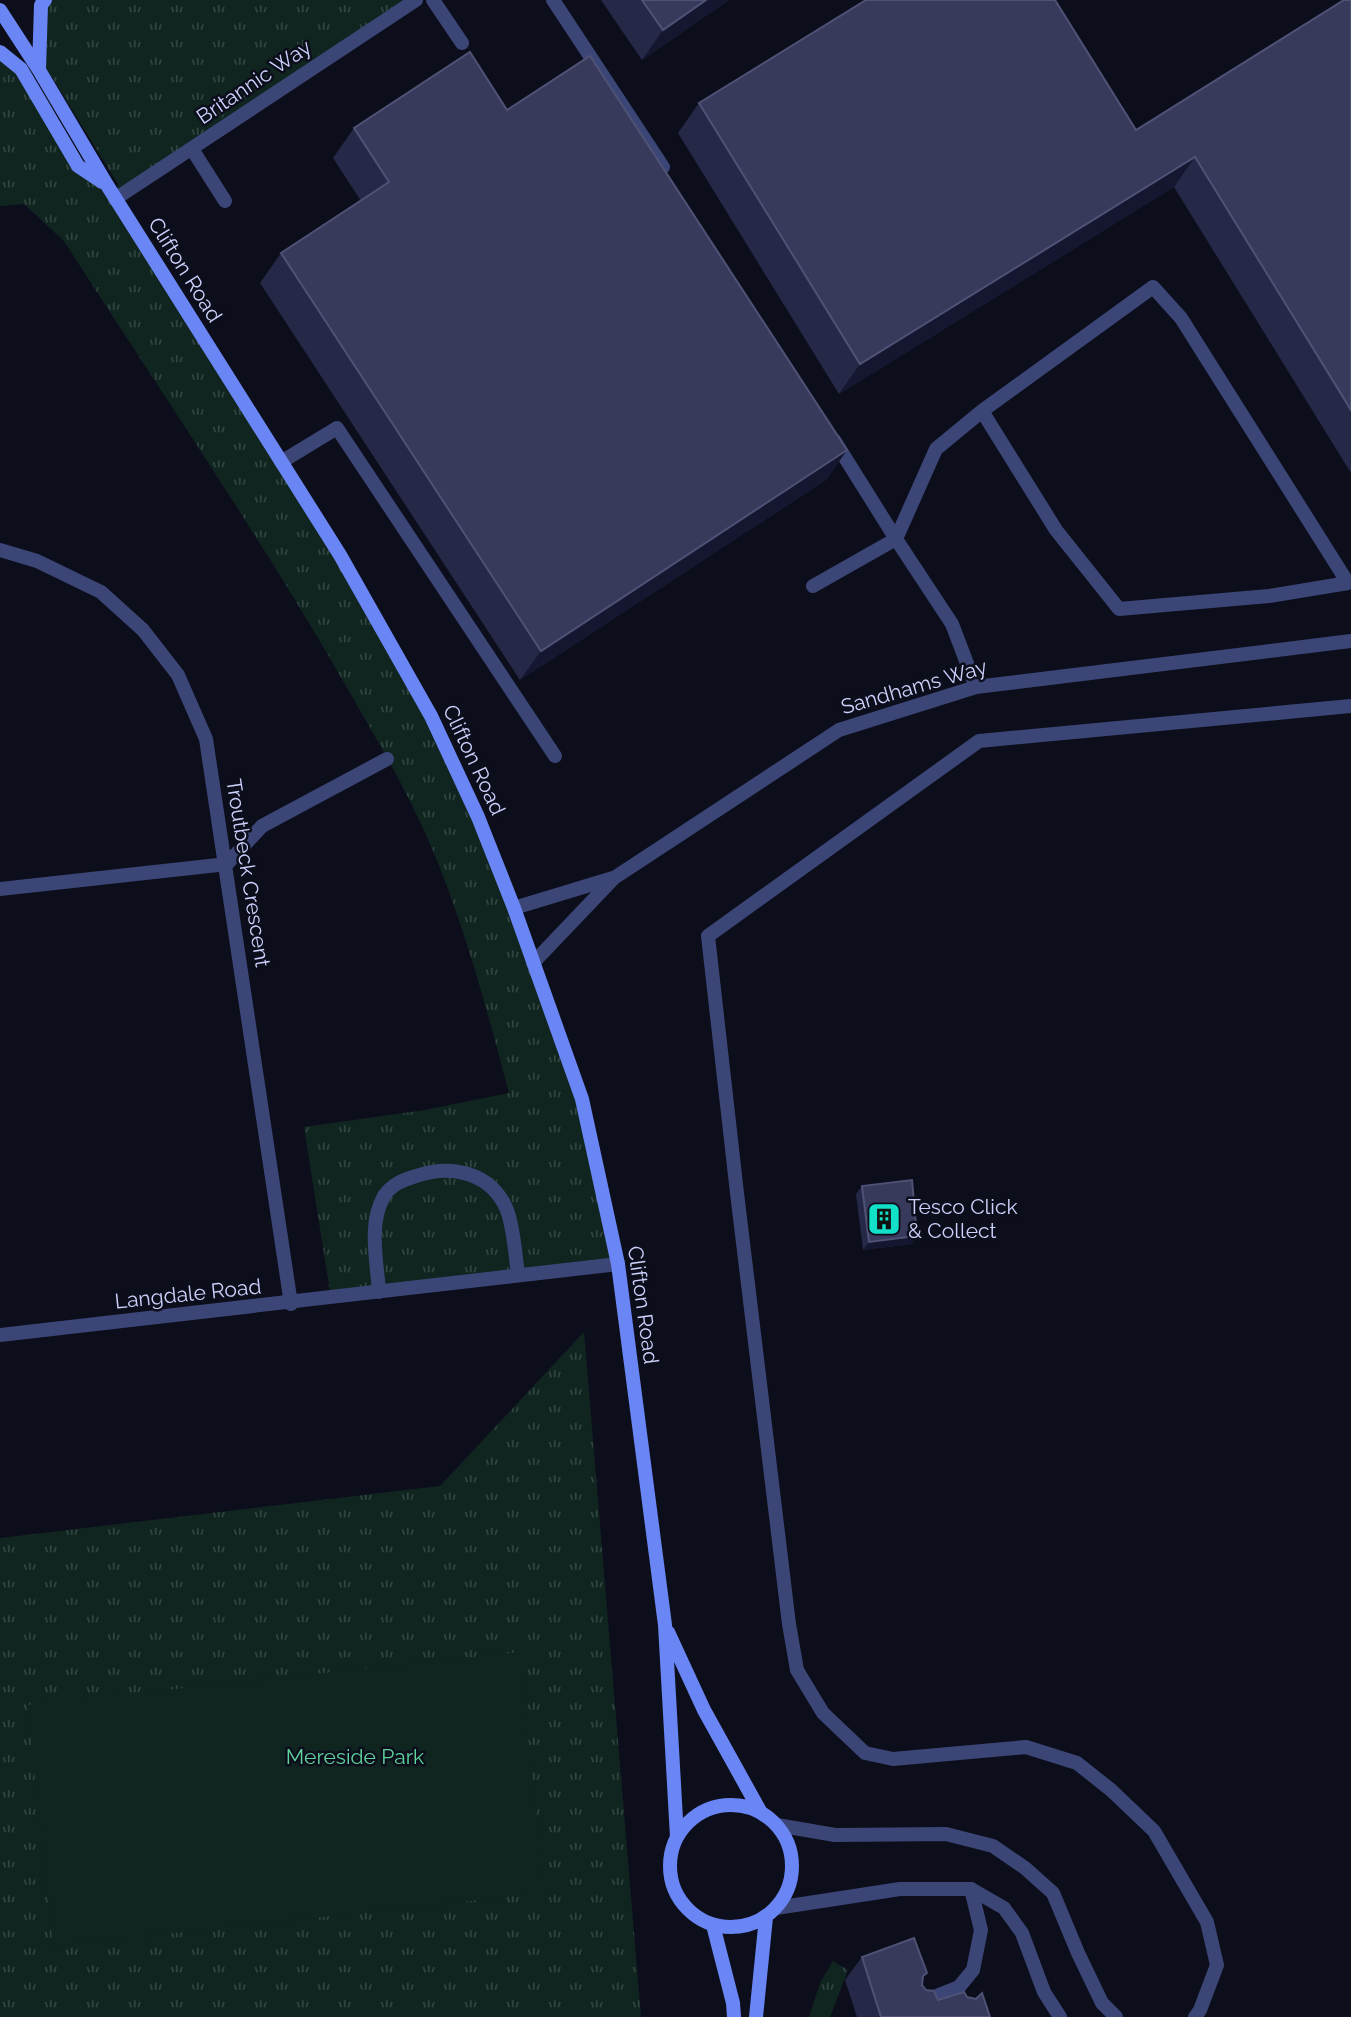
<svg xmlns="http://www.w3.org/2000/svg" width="1351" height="2017" font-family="Raleway,sans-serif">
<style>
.grass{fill:url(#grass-tufts)}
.garden{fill:#102520}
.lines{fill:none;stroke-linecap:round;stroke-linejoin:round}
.lane{stroke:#3b4677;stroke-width:14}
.street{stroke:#3b4677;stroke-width:14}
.secondary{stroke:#6a85f4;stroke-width:14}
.wall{fill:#262848}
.shaded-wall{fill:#15162f}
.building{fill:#383a5c;stroke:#4f5275;stroke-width:2}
.labels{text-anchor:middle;stroke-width:5;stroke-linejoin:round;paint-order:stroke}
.street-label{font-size:21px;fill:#cbd1fb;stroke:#0d0e1c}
.poi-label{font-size:21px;fill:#cbd1fb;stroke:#0d0e1c;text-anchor:start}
.park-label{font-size:21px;fill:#5ed49c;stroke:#0d0e1c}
</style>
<defs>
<pattern id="grass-tufts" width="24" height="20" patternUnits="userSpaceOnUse" patternTransform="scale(1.75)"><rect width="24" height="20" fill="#102520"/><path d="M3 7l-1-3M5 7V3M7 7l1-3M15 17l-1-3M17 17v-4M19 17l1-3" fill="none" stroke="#314441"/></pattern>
</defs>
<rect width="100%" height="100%" fill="#0d0e1c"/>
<!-- grass -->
<path class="grass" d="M48,0H414L115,199L431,716L582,1099L618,1264L331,1298L304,1127L425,1110L509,1093C486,1006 463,919 427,837C400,776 364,718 331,660C247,517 153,380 64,241L24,204L0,206V52L16,63L78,166L115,197L118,184L42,61Z
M584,1332L641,2017H0V1538L440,1486Z
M833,1961L848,1970L830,2017H809L820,1983Z"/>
<!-- garden -->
<path class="garden" d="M519,1652L545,1893L53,1946L27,1705Z"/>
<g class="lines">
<!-- lane -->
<path class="lane" d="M433,0L462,43
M553,0L663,167
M192,149L225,201
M281,462L337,428L555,756
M813,586L896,539L834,440
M976,687L952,624L896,539L936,449L982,411L1153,287L1181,318L1348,583L1269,596L1119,609L1056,530L982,411
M919,2003L959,1987L973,1970L981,1930L971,1889
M1195,2017L1200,2010L1217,1965L1207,1922L1154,1831L1111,1790L1077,1763L1026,1747L893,1759L865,1753L823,1713L797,1670L789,1624L737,1193L708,936L979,741L1351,706"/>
<!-- street -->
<path class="street" d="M115,199L416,0
M0,550L37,561L101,592L143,630L178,675L206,739L291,1304
M0,889L227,864L262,826L387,759
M514,908L613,878
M533,963L614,878L839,730L976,687L1351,641
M379,1292C377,1261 368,1224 384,1196C392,1184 403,1180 416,1176C451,1164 491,1172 507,1210C514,1229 515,1254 518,1274
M0,1335L618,1264
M777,1825L835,1835L946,1834L993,1846L1025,1868L1053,1893L1078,1953L1102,2003L1116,2017
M776,1908L900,1889H971L1004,1908L1022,1933L1044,1992L1060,2017"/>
<!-- secondary -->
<path class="secondary" d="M0,10L39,70L107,185L340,555L431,716L478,817L514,908L582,1099L618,1264L665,1625L677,1837
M0,52L21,69L78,166L102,182
M39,70L41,5L45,0
M668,1632L704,1710L760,1811
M670 1866a61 61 0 1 1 122 0a61 61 0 1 1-122 0Z
M713,1925L733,2003L734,2017
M756,2017L766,1917"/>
</g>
<!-- wall -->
<path class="wall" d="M601,0H729L642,60Z
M1351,0V473L1174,187L839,394L678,133L699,103L1136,130Z
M507,110L847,450L826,480L520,680L260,283L281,253L361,201L333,158L354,128Z
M862,1186L917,1236L912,1244L863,1250L856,1194Z
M862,1957L923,1979L922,1985L926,1990L938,2000L967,1997L990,2017H857L845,1980Z"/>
<!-- shaded-wall -->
<path class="shaded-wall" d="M706,0H729L642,60L663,30Z
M1195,157L1174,187L839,394L860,364Z
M847,450L826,480L520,680L541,651Z
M917,1236L912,1244L863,1250L869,1242Z"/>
<!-- building -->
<path class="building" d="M642,0H706L663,30Z
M866,0H1055L1136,130L1344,0H1351V410L1195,157L860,364L699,103Z
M470,52L507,110L590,56L847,450L541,651L281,253L389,182L354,128Z
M912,1180L917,1236L869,1242L862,1186Z
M914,1938L927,1973L923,1976L922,1985L926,1990L934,1991L938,2000L964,1992L967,1997L976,1999L982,1993L990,2017H881L862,1957Z"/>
<!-- icons -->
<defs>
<symbol id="building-square" viewBox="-11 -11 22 22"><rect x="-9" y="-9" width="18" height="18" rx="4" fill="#11e1c8" stroke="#0d0e1c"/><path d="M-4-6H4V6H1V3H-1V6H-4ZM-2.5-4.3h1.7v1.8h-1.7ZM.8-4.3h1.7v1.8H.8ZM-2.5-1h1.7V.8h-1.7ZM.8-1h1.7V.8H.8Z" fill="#111"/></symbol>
</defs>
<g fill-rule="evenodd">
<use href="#building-square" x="865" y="1200" width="38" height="38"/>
</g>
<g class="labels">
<!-- street labels -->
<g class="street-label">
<text transform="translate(254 82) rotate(-34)" y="7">Britannic Way</text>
<text transform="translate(185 270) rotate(58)" y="7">Clifton Road</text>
<text transform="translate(914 687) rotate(-16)" y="7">Sandhams Way</text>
<text transform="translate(474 760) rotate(65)" y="7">Clifton Road</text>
<text transform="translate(248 873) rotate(81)" y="7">Troutbeck Crescent</text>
<text transform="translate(188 1294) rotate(-6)" y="7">Langdale Road</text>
<text transform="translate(643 1305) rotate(82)" y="7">Clifton Road</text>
</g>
<!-- poi labels -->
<g class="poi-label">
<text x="908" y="1214">Tesco Click<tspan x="908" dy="24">&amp; Collect</tspan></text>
</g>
<!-- park labels -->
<g class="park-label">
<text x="355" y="1764">Mereside Park</text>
</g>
</g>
</svg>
